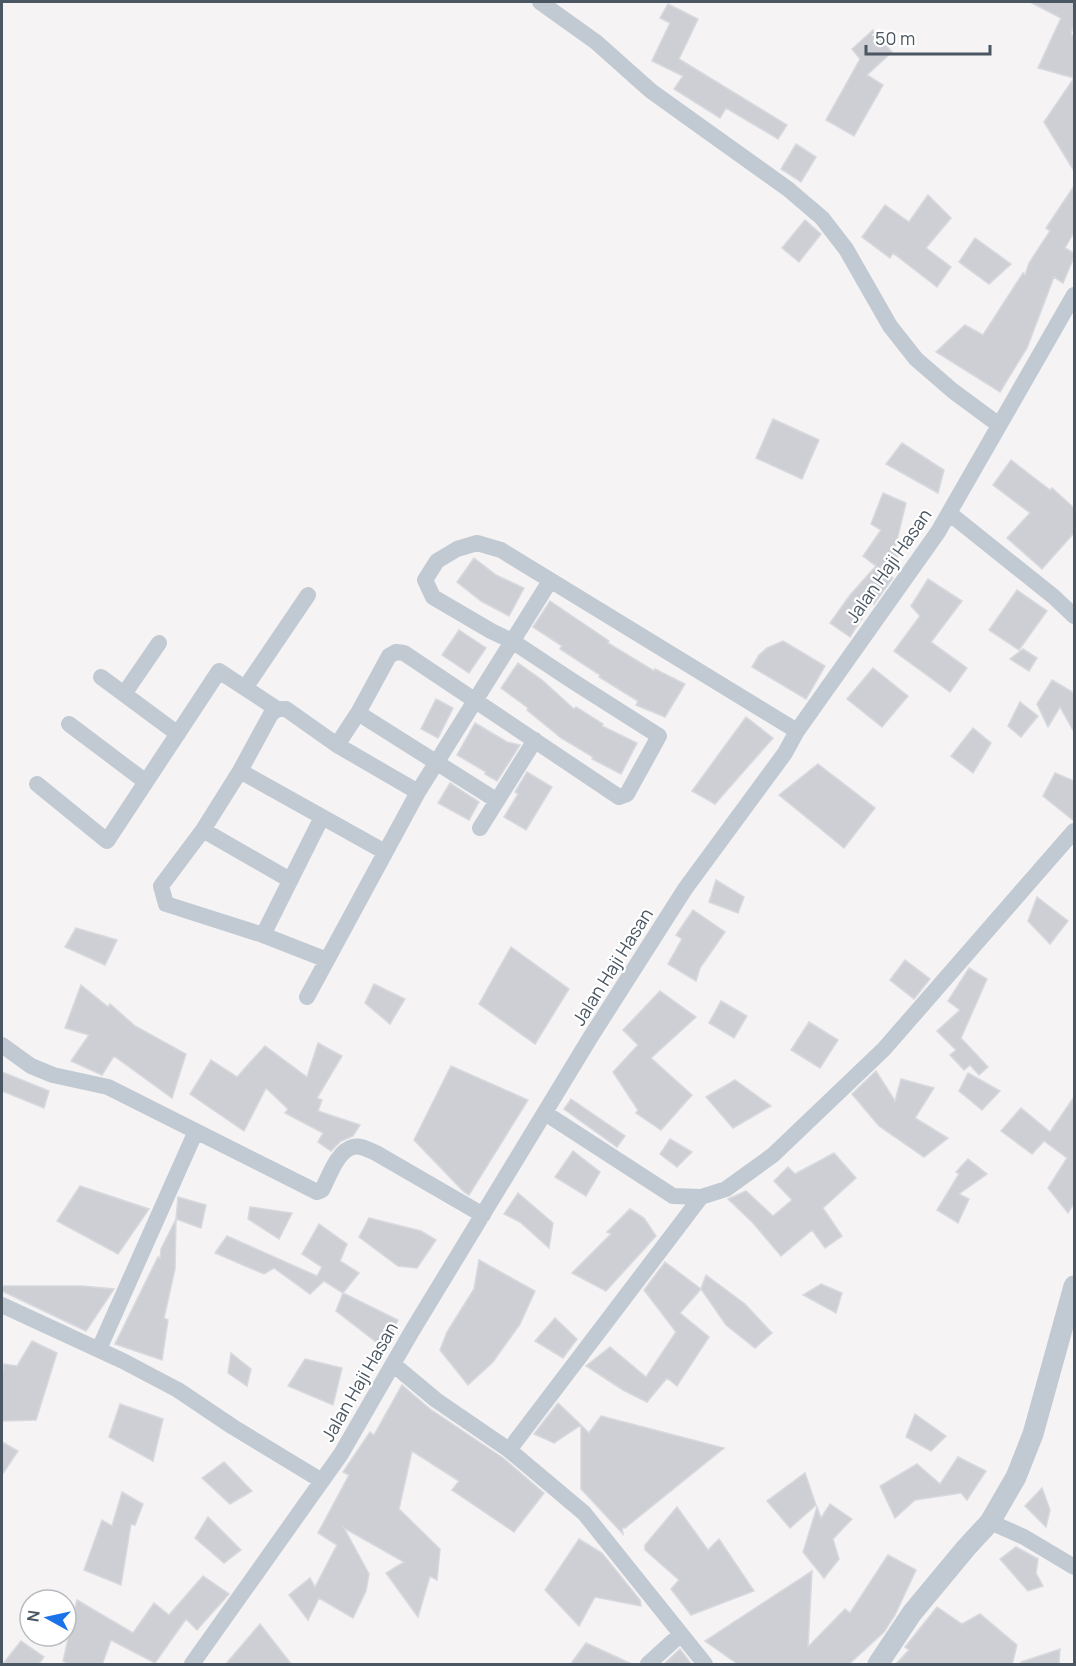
<svg xmlns="http://www.w3.org/2000/svg" width="1076" height="1666" font-family="Manrope,sans-serif">
<style>
.building{fill:#cdcfd5;stroke:#d7d9de;stroke-width:1.5}
.lines{fill:none;stroke-linecap:round;stroke-linejoin:round}
.minor{stroke:#c1cad2;stroke-width:16}
.tertiary{stroke:#c1cad2;stroke-width:21}
.labels{text-anchor:middle;stroke-width:4.5;stroke-linejoin:round;paint-order:stroke}
.street-label{font-size:18px;fill:#4a5661;stroke:#fff}
</style>
<rect width="100%" height="100%" fill="#f5f3f3"/>
<!-- building -->
<path class="building" d="M1030,2H1074V25L1071,34L1074,35V171L1044,122L1074,78L1038,68L1061,18Z
M668,4L698,19L679,59L787,125L778,139L726,108L720,118L674,89L683,76L652,61L670,23L660,18Z
M873,30L892,52L867,75L883,85L854,136L826,120L860,59L852,49Z
M796,144L816,157L801,182L781,169Z
M1074,186V232L1065,248L1074,253V257L1063,283L1054,277L1027,348L1000,392L936,352L965,325L983,335L1023,273L1025,275L1029,263L1050,231L1046,228Z
M928,195L951,218L926,248L951,267L937,287L893,253L890,258L862,237L885,205L909,222Z
M805,220L821,234L799,262L782,248Z
M975,238L1011,264L989,284L959,262Z
M773,419L819,440L802,479L756,458Z
M902,443L944,470L938,493L886,464Z
M1011,460L1050,490L1052,488L1074,508V533L1042,569L1007,538L1030,513L993,485Z
M883,493L906,503L895,548L901,551L887,574L893,578L874,604L872,603L850,637L830,623L850,595L876,566L863,556L881,530L871,524Z
M474,558L496,575L524,588L509,616L481,601L457,582Z
M928,579L962,601L931,642L967,668L950,692L894,651L920,616L911,606Z
M1017,590L1047,611L1019,650L989,630Z
M550,601L609,641L608,643L654,671L655,669L685,684L665,717L636,705L638,701L599,677L600,675L560,649L562,646L533,627Z
M459,630L486,648L469,673L442,655Z
M783,641L825,666L806,699L752,667L759,655L767,648Z
M1023,649L1037,658L1029,671L1010,659Z
M518,663L542,680L574,709L576,707L603,724L602,726L637,743L621,774L592,759L593,757L561,738L527,710L528,708L501,688Z
M873,668L908,696L882,727L847,699Z
M1052,680L1074,693V732L1060,707L1048,727L1037,704Z
M436,699L453,708L438,738L421,729Z
M1020,702L1038,716L1021,737L1008,726Z
M746,717L773,738L715,804L692,791Z
M475,723L507,742L520,745L497,781L485,774L486,772L457,755Z
M973,728L991,743L973,773L951,756Z
M818,764L875,808L844,848L779,795Z
M527,772L552,787L526,830L504,817L518,794L515,792Z
M1055,773L1074,781V821L1043,796Z
M450,783L479,802L469,820L438,803Z
M716,880L744,897L738,913L709,902Z
M1037,897L1068,921L1050,944L1028,921Z
M693,910L725,932L700,968L696,981L668,964L682,939L676,935Z
M76,928L117,940L105,965L65,947Z
M511,947L569,989L535,1044L479,1004Z
M905,960L930,979L914,999L890,980Z
M969,968L987,979L961,1038L988,1067L979,1075L970,1065L964,1070L950,1055L956,1050L937,1031L960,1010L948,1001Z
M374,984L405,999L390,1024L365,1003Z
M81,985L108,1007L110,1004L135,1026L186,1054L172,1098L114,1056L102,1075L71,1061L89,1035L65,1028Z
M660,991L696,1017L651,1058L692,1095L661,1130L636,1113L638,1110L613,1072L638,1045L623,1030Z
M721,1001L747,1016L734,1038L709,1023Z
M809,1022L838,1040L820,1068L791,1050Z
M318,1043L342,1056L317,1098L322,1100L318,1111L360,1125L353,1136L341,1141L331,1151L318,1142L323,1133L285,1113L288,1109L266,1088L244,1131L190,1094L211,1060L237,1077L265,1046L307,1077Z
M451,1066L528,1100L469,1195L464,1192L414,1140Z
M876,1071L895,1101L901,1079L934,1088L915,1118L948,1138L924,1157L879,1126L852,1094Z
M2,1072L49,1091L44,1108L2,1091Z
M968,1073L1000,1091L982,1110L959,1091Z
M735,1080L771,1106L733,1128L706,1097Z
M1074,1097V1203L1068,1213L1048,1188L1067,1158L1044,1141L1032,1154L1001,1131L1021,1108L1050,1132Z
M571,1099L625,1136L617,1147L564,1109Z
M670,1139L692,1152L677,1167L660,1154Z
M573,1151L600,1172L586,1196L555,1177Z
M834,1153L856,1178L823,1208L842,1236L825,1248L812,1230L781,1256L753,1223L728,1199L746,1191L773,1216L792,1200L774,1181L788,1167L795,1174Z
M968,1159L987,1174L959,1194L969,1199L958,1223L937,1210L959,1174L956,1172Z
M80,1186L149,1209L118,1254L57,1221Z
M518,1193L553,1223L549,1248L520,1222L504,1214Z
M178,1197L206,1205L201,1228L176,1219L175,1269L164,1318L168,1320L162,1360L115,1344L158,1257L160,1258L161,1249L176,1219Z
M250,1207L292,1213L279,1239L248,1219Z
M630,1209L644,1218L656,1236L606,1291L572,1273L611,1234L607,1232Z
M369,1218L421,1231L436,1240L417,1268L398,1266L359,1237Z
M319,1224L347,1244L340,1261L359,1273L343,1293L324,1281L310,1294L274,1268L264,1274L215,1253L227,1236L317,1276L322,1267L302,1254Z
M479,1260L535,1291L520,1324L493,1362L468,1385L440,1350L447,1332L474,1289Z
M665,1262L701,1289L680,1313L709,1337L677,1386L667,1378L647,1402L623,1390L586,1366L610,1347L646,1377L676,1332L644,1290Z
M706,1275L745,1304L772,1333L755,1348L726,1325L701,1289Z
M821,1284L842,1293L836,1313L803,1295Z
M2,1286H82L114,1289L86,1331L2,1291Z
M343,1293L398,1320L384,1348L336,1311Z
M555,1318L577,1339L563,1358L535,1341Z
M32,1341L57,1353L36,1420L2,1421V1376L4,1364L17,1366Z
M231,1353L251,1369L247,1386L228,1373Z
M305,1359L342,1368L333,1405L288,1386Z
M402,1385L430,1409L503,1458L544,1493L514,1532L452,1490L459,1481L412,1451L399,1509L440,1549L437,1580L430,1576L418,1617L386,1573L404,1562L344,1528L369,1574L366,1591L353,1618L319,1598L308,1620L289,1595L310,1578L315,1587L337,1545L318,1533L349,1475L343,1472L370,1432L374,1435Z
M558,1403L581,1425L554,1443L534,1434Z
M120,1404L163,1419L153,1461L109,1437Z
M915,1414L946,1436L931,1451L906,1437Z
M601,1416L620,1421L724,1448L625,1528H622L623,1534L581,1489V1425L589,1433Z
M2,1442L18,1451L2,1475Z
M958,1457L986,1471L967,1500L961,1493L915,1500L895,1518L880,1486L917,1464L940,1484Z
M224,1462L252,1491L230,1504L202,1478Z
M805,1473L816,1505L790,1528L767,1501Z
M1042,1488L1050,1510L1046,1527L1025,1506Z
M122,1492L143,1504L135,1525L131,1524L121,1585L84,1570L102,1520L112,1526Z
M830,1504L852,1519L833,1539L839,1559L824,1578L803,1552L817,1507L821,1518Z
M677,1507L708,1550L719,1539L754,1591L691,1615L671,1589L679,1580L645,1550V1545Z
M208,1517L241,1550L224,1563L195,1538Z
M579,1539L602,1553L640,1600L641,1606L595,1597L579,1626L545,1590Z
M1016,1547L1038,1559L1036,1573L1043,1586L1028,1591L1000,1559Z
M888,1555L916,1570L895,1615L884,1632L848,1665H739L705,1641L812,1571L808,1647L845,1609L850,1613Z
M203,1576L229,1594L197,1630L186,1619L155,1663L111,1640L102,1665H71L63,1661L77,1600L133,1633L154,1603L169,1615Z
M937,1607L962,1624L980,1614L1017,1645L1012,1665H895L909,1650L905,1647Z
M260,1624L292,1665H225Z
M21,1641L44,1657L38,1665H2Z
M586,1643L634,1665H570Z
M680,1649L692,1665H663Z
M1060,1649L1059,1665H1022L1021,1662Z"/>
<g class="lines">
<!-- minor -->
<path class="minor" d="M540,2L596,42L651,91L788,189L822,218L846,249L890,326L916,359L953,391L999,425
M949,513L1054,597L1074,616
M101,677L178,734
M245,688L308,595
M124,694L159,643
M358,713L496,800
M69,724L146,782
M337,745L358,713L389,656L396,652L404,653L619,797L627,794L659,736L574,682L512,641L491,631L433,597L425,580L437,561L457,549L477,543L501,550L797,731
M240,771L385,852
M37,784L107,841L219,671L277,709
M418,792L550,581
M480,828L535,740
M203,830L290,880
M263,935L322,817
M307,997L418,792L337,745L286,709H277L271,714L240,771L203,830L161,886L166,904L263,935L327,960
M2,1045L31,1066L53,1075L108,1087L317,1192L322,1190C329,1177 337,1151 353,1147C360,1145 369,1150 376,1153L483,1215
M545,1113L673,1196L701,1197L726,1189L773,1155L884,1049L1074,831
M2,1305L123,1361L178,1390L233,1427L322,1481
M99,1349L196,1131
M394,1365L436,1400L509,1450L584,1513L705,1664
M509,1450L701,1197
M990,1522L1024,1537L1074,1567
M192,1664L341,1454L412,1331L590,1038L685,889L785,753L797,731L938,532L1074,295
M648,1664L681,1634"/>
<!-- tertiary -->
<path class="tertiary" d="M878,1664L912,1613L966,1548L990,1522L1016,1477L1033,1434L1074,1286"/>
</g>
<g class="labels">
<!-- street labels -->
<g class="street-label">
<text transform="translate(889 566) rotate(-55)" y="6">Jalan Haji Hasan</text>
<text transform="translate(613 967) rotate(-58)" y="6">Jalan Haji Hasan</text>
<text transform="translate(360 1382) rotate(-60)" y="6">Jalan Haji Hasan</text>
</g>
</g>
<!-- border -->
<rect width="1076" height="1666" fill="none" stroke="#4a5661" stroke-width="6"/>
<!-- north arrow -->
<g transform="translate(48 1618) rotate(278)"><circle r="28" fill="#ffffff" stroke="#b7bbc0" stroke-width="1.5"/>
<path d="M0-4.5L10 22L0 15L-10 22Z" fill="#1a73e8"/>
<text y="-9" font-size="16" font-weight="bold" text-anchor="middle" fill="#4a5661">N</text>
</g>
<!-- scale -->
<path d="M866 45v9h124v-9" fill="none" stroke="#4a5661" stroke-width="3"/>
<text x="875" y="45" font-size="18" fill="#4a5661" stroke="#ffffff" stroke-width="4.5" paint-order="stroke">50 m</text>
</svg>
